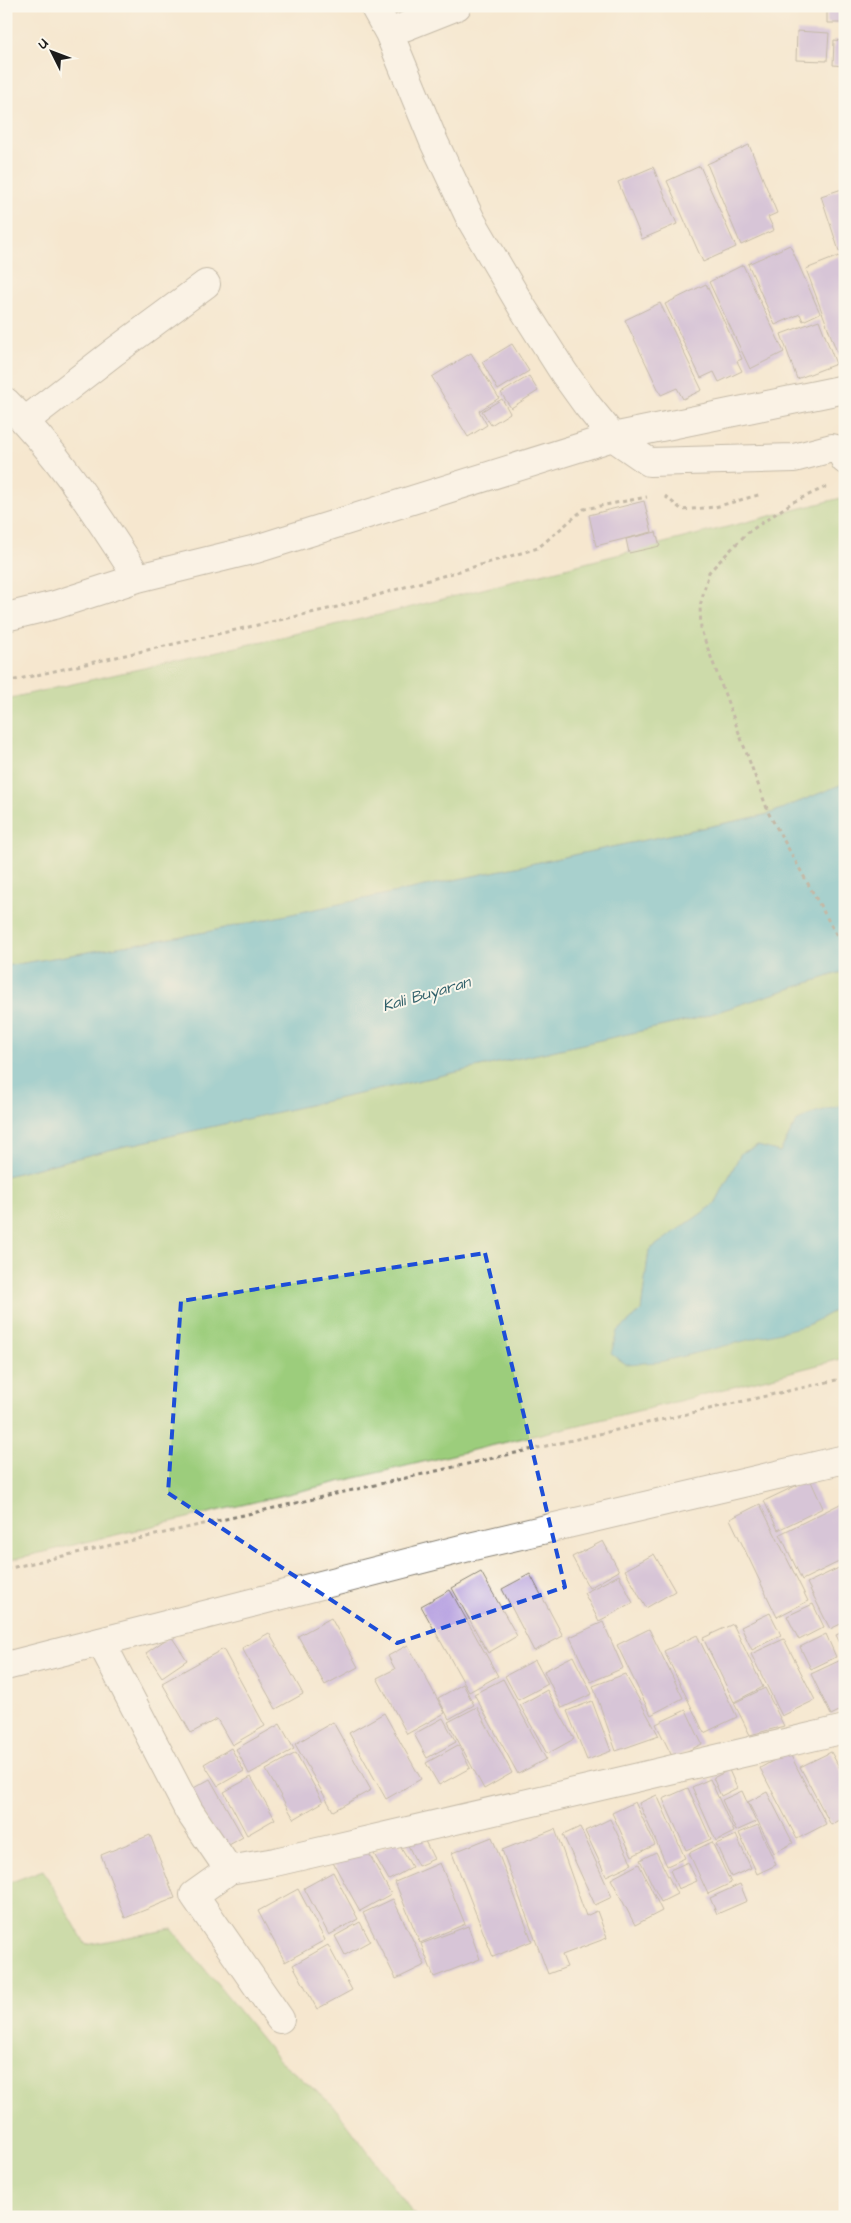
<svg xmlns="http://www.w3.org/2000/svg" width="851" height="2223" font-family="'Architects Daughter',sans-serif">
<style>
.green{fill:#9ccd7c;stroke:#5c744c}
.water{fill:#4bb4c9;stroke:#346872}
.building{fill:#b29ce1}
.lines{fill:none;stroke-linecap:round;stroke-linejoin:round}
.minor-casing{stroke:#888276;stroke-width:30}
.tertiary-casing{stroke:#888276;stroke-width:30}
.path{stroke:#888276;stroke-width:3;stroke-dasharray:4 4;stroke-linecap:butt}
.minor{stroke:#fff;stroke-width:28}
.tertiary{stroke:#fff;stroke-width:28}
.marked{fill:none;stroke:#1d4ed8;stroke-width:4;stroke-dasharray:10 6;stroke-linejoin:round}
.labels{text-anchor:middle;stroke-width:4;stroke-linejoin:round;paint-order:stroke}
.water-label{font-size:16px;font-style:italic;fill:#31606a;stroke:#fbf7ec}
</style>
<rect width="100%" height="100%" fill="#fbf7ec"/>
<filter id="ink" filterUnits="userSpaceOnUse"><feTurbulence type="fractalNoise" baseFrequency=".02" numOctaves="2"/><feDisplacementMap in="SourceGraphic" scale="10" xChannelSelector="R" yChannelSelector="G"/><feConvolveMatrix kernelMatrix="1 2 1 2 8 2 1 2 1" color-interpolation-filters="sRGB"/></filter>
<filter id="wash" filterUnits="userSpaceOnUse"><feTurbulence type="fractalNoise" baseFrequency=".0096" numOctaves="4" result="noise"/><feDisplacementMap in="SourceGraphic" scale="20" xChannelSelector="R" yChannelSelector="G"/><feGaussianBlur stdDeviation="1.12" result="paint"/><feColorMatrix in="noise" values="0 0 0 0 0 0 0 0 0 0 0 0 0 0 0 0 0 1.4 0 .05"/><feComposite in="paint" operator="in"/></filter>
<g filter="url(#wash)">
<rect width="100%" height="100%" fill="#f5e7cf"/>
<!-- green -->
<path class="green" d="M845,497V783L769,814L206,932L6,966V699L388,613Z
M845,971V1107L840,1106L796,1122L780,1152L758,1146L741,1153L715,1204L649,1250L641,1311L617,1332L808,1325L845,1305V1358L667,1404L6,1561V1176L125,1146L695,1019Z
M43,1870L86,1945L172,1929L279,2060L333,2105L416,2217H6V1884Z"/>
<!-- water -->
<path class="water" d="M845,783V971L695,1019L125,1146L6,1176V966L206,932L769,814Z
M840,1106L845,1107V1305L808,1325L660,1362L626,1364L611,1354L617,1332L641,1311L649,1250L715,1204L741,1153L758,1146L780,1152L796,1122L816,1112Z"/>
<g id="blocks">
<!-- building -->
<path class="building" d="M827,6H845V23H827Z
M797,31L829,33L827,61L796,60Z
M834,40L845,41V66L833,65Z
M749,145L777,213L768,217L774,230L741,245L707,164Z
M700,166L736,247L703,262L667,181Z
M653,167L677,224L642,239L618,182Z
M845,188V249L839,251L821,196Z
M790,245L820,313L803,321L800,314L775,325L748,264Z
M839,256L845,271V353L838,355L806,269Z
M743,265L784,352L750,369L709,282Z
M706,284L742,359L737,361L742,371L719,382L714,372L701,378L665,304Z
M660,303L702,390L683,399L677,388L661,395L625,320Z
M819,320L836,364L797,379L781,334Z
M512,344L529,371L498,390L482,362Z
M471,353L499,398L479,411L487,425L468,437L432,377Z
M529,376L538,391L511,408L501,393Z
M502,399L510,413L491,425L482,411Z
M644,501L652,532L596,546L589,515Z
M656,532L660,546L629,553L626,539Z
M810,1479L823,1508L778,1530L764,1501Z
M844,1502L845,1559L802,1580L780,1534Z
M760,1504L808,1601L777,1617L730,1519Z
M603,1541L619,1571L589,1588L572,1557Z
M654,1554L675,1591L646,1608L625,1570Z
M845,1565V1622L830,1629L807,1583Z
M481,1572L517,1636L488,1653L452,1588Z
M530,1574L563,1636L534,1651L502,1589Z
M619,1575L633,1603L599,1621L584,1593Z
M450,1590L498,1676L469,1692L421,1606Z
M813,1604L824,1627L799,1640L787,1616Z
M770,1613L781,1635L752,1650L741,1627Z
M331,1618L358,1667L325,1685L298,1636Z
M603,1622L623,1668L591,1682L570,1637Z
M733,1624L763,1687L734,1702L703,1638Z
M649,1629L683,1698L651,1715L617,1645Z
M845,1631V1653L836,1635Z
M269,1633L303,1694L276,1709L242,1648Z
M826,1634L836,1657L811,1669L800,1647Z
M697,1635L737,1717L704,1733L664,1651Z
M171,1636L187,1660L162,1677L146,1653Z
M784,1639L815,1700L782,1716L751,1654Z
M408,1645L445,1713L407,1734L377,1678L395,1669L388,1656Z
M223,1649L265,1726L232,1745L217,1719L191,1733L162,1683Z
M573,1656L592,1694L562,1708L544,1671Z
M843,1659L845,1663V1708L831,1715L811,1674Z
M535,1660L548,1684L518,1700L505,1676Z
M625,1674L659,1736L616,1751L593,1686Z
M503,1679L546,1759L518,1774L474,1694Z
M463,1684L474,1705L449,1719L438,1698Z
M765,1688L784,1726L750,1735L734,1703Z
M547,1690L574,1739L547,1754L520,1705Z
M592,1701L611,1751L587,1760L567,1711Z
M477,1707L512,1773L484,1789L448,1722Z
M686,1710L702,1744L673,1758L656,1724Z
M384,1713L421,1779L386,1799L349,1733Z
M443,1718L456,1742L427,1758L414,1734Z
M333,1722L371,1790L333,1811L295,1744Z
M280,1724L294,1749L249,1774L236,1749Z
M458,1745L470,1768L439,1785L426,1763Z
M231,1748L244,1771L218,1786L204,1764Z
M789,1752L826,1824L797,1839L760,1768Z
M831,1752L845,1778V1817L831,1825L800,1767Z
M296,1753L323,1802L294,1819L266,1770Z
M729,1770L737,1788L721,1796L713,1778Z
M251,1777L275,1819L247,1835L224,1792Z
M210,1779L243,1837L222,1849L190,1790Z
M710,1779L734,1832L716,1841L692,1787Z
M688,1788L711,1839L686,1850L663,1799Z
M742,1791L756,1822L736,1831L722,1800Z
M767,1792L793,1843L774,1853L748,1802Z
M657,1795L685,1858L667,1866L639,1803Z
M635,1802L655,1845L632,1856L612,1813Z
M610,1819L632,1864L606,1876L585,1831Z
M758,1825L776,1865L757,1874L739,1833Z
M580,1827L612,1897L595,1905L563,1835Z
M555,1829L586,1916L597,1911L607,1938L562,1955L567,1967L548,1974L502,1850Z
M421,1833L434,1859L418,1866L406,1841Z
M150,1835L175,1898L125,1918L101,1855Z
M736,1835L751,1868L731,1877L716,1844Z
M492,1837L532,1941L493,1957L452,1853Z
M397,1841L412,1867L389,1880L374,1854Z
M712,1842L731,1883L708,1894L689,1853Z
M366,1848L391,1894L360,1911L331,1859Z
M656,1852L677,1894L661,1902L640,1860Z
M688,1862L697,1881L678,1889L670,1870Z
M440,1863L465,1924L420,1943L395,1882Z
M639,1864L662,1911L635,1925L611,1879Z
M333,1872L358,1919L329,1935L304,1888Z
M740,1884L747,1901L717,1914L710,1898Z
M298,1889L325,1940L285,1962L258,1911Z
M393,1899L425,1965L396,1979L363,1913Z
M360,1922L370,1941L345,1955L335,1936Z
M468,1926L480,1959L434,1977L421,1944Z
M328,1945L352,1990L317,2009L293,1965Z"/>
</g>
</g>
<g filter="url(#ink)">
<use href="#blocks" fill-opacity="0" stroke="#888276" stroke-width="1"/>
<g class="lines">
<defs>
<path id="minor" d="M374,6L389,33L434,142L471,220L522,307L564,373L587,405L613,437L649,462L794,458L832,448L840,450L845,460
M389,33L457,6
M6,402C60,455 97,515 138,578
M25,421L114,352L206,284
M6,617L55,605L138,578L256,549L613,437L845,389
M101,1642L189,1811L229,1870L275,1862L845,1729
M229,1870L194,1895L280,2019"/>
<path id="tertiary" d="M6,1666L465,1548L845,1459"/>
</defs>
<!-- minor casing -->
<use href="#minor" class="minor-casing"/>
<!-- tertiary casing -->
<use href="#tertiary" class="tertiary-casing"/>
<!-- path -->
<path class="path" d="M826,487L793,502L747,533L709,572L700,606L701,630L769,814L845,950
M665,496L682,510L715,507L762,494
M6,682L337,607L538,548L584,509L647,497
M6,1569L845,1378"/>
<!-- minor -->
<use href="#minor" class="minor"/>
<!-- tertiary -->
<use href="#tertiary" class="tertiary"/>
</g>
</g>
<!-- marked area -->
<path d="M0 0H851V2223H0ZM485,1253L565,1587L397,1643L168,1493L181,1301Z" fill="#f5e7cf" fill-opacity=".55" fill-rule="evenodd"/>
<path class="marked" d="M485,1253L565,1587L397,1643L168,1493L181,1301Z"/>
<g class="labels">
<!-- water labels -->
<g class="water-label">
<text transform="translate(426 993) rotate(-16)" y="6">Kali Buyaran</text>
</g>
</g>
<!-- margin -->
<rect width="851" height="2223" fill="none" stroke="#fbf7ec" stroke-width="25"/>
<!-- north arrow -->
<g transform="translate(52 52) rotate(312)" stroke="#fbf7ec" stroke-width="4" paint-order="stroke">
<path d="M0-4L9 19L0 12L-9 19Z" fill="#1c1c1c"/>
<text y="-8" font-size="14" font-weight="bold" text-anchor="middle" fill="#1c1c1c">U</text>
</g>
</svg>
